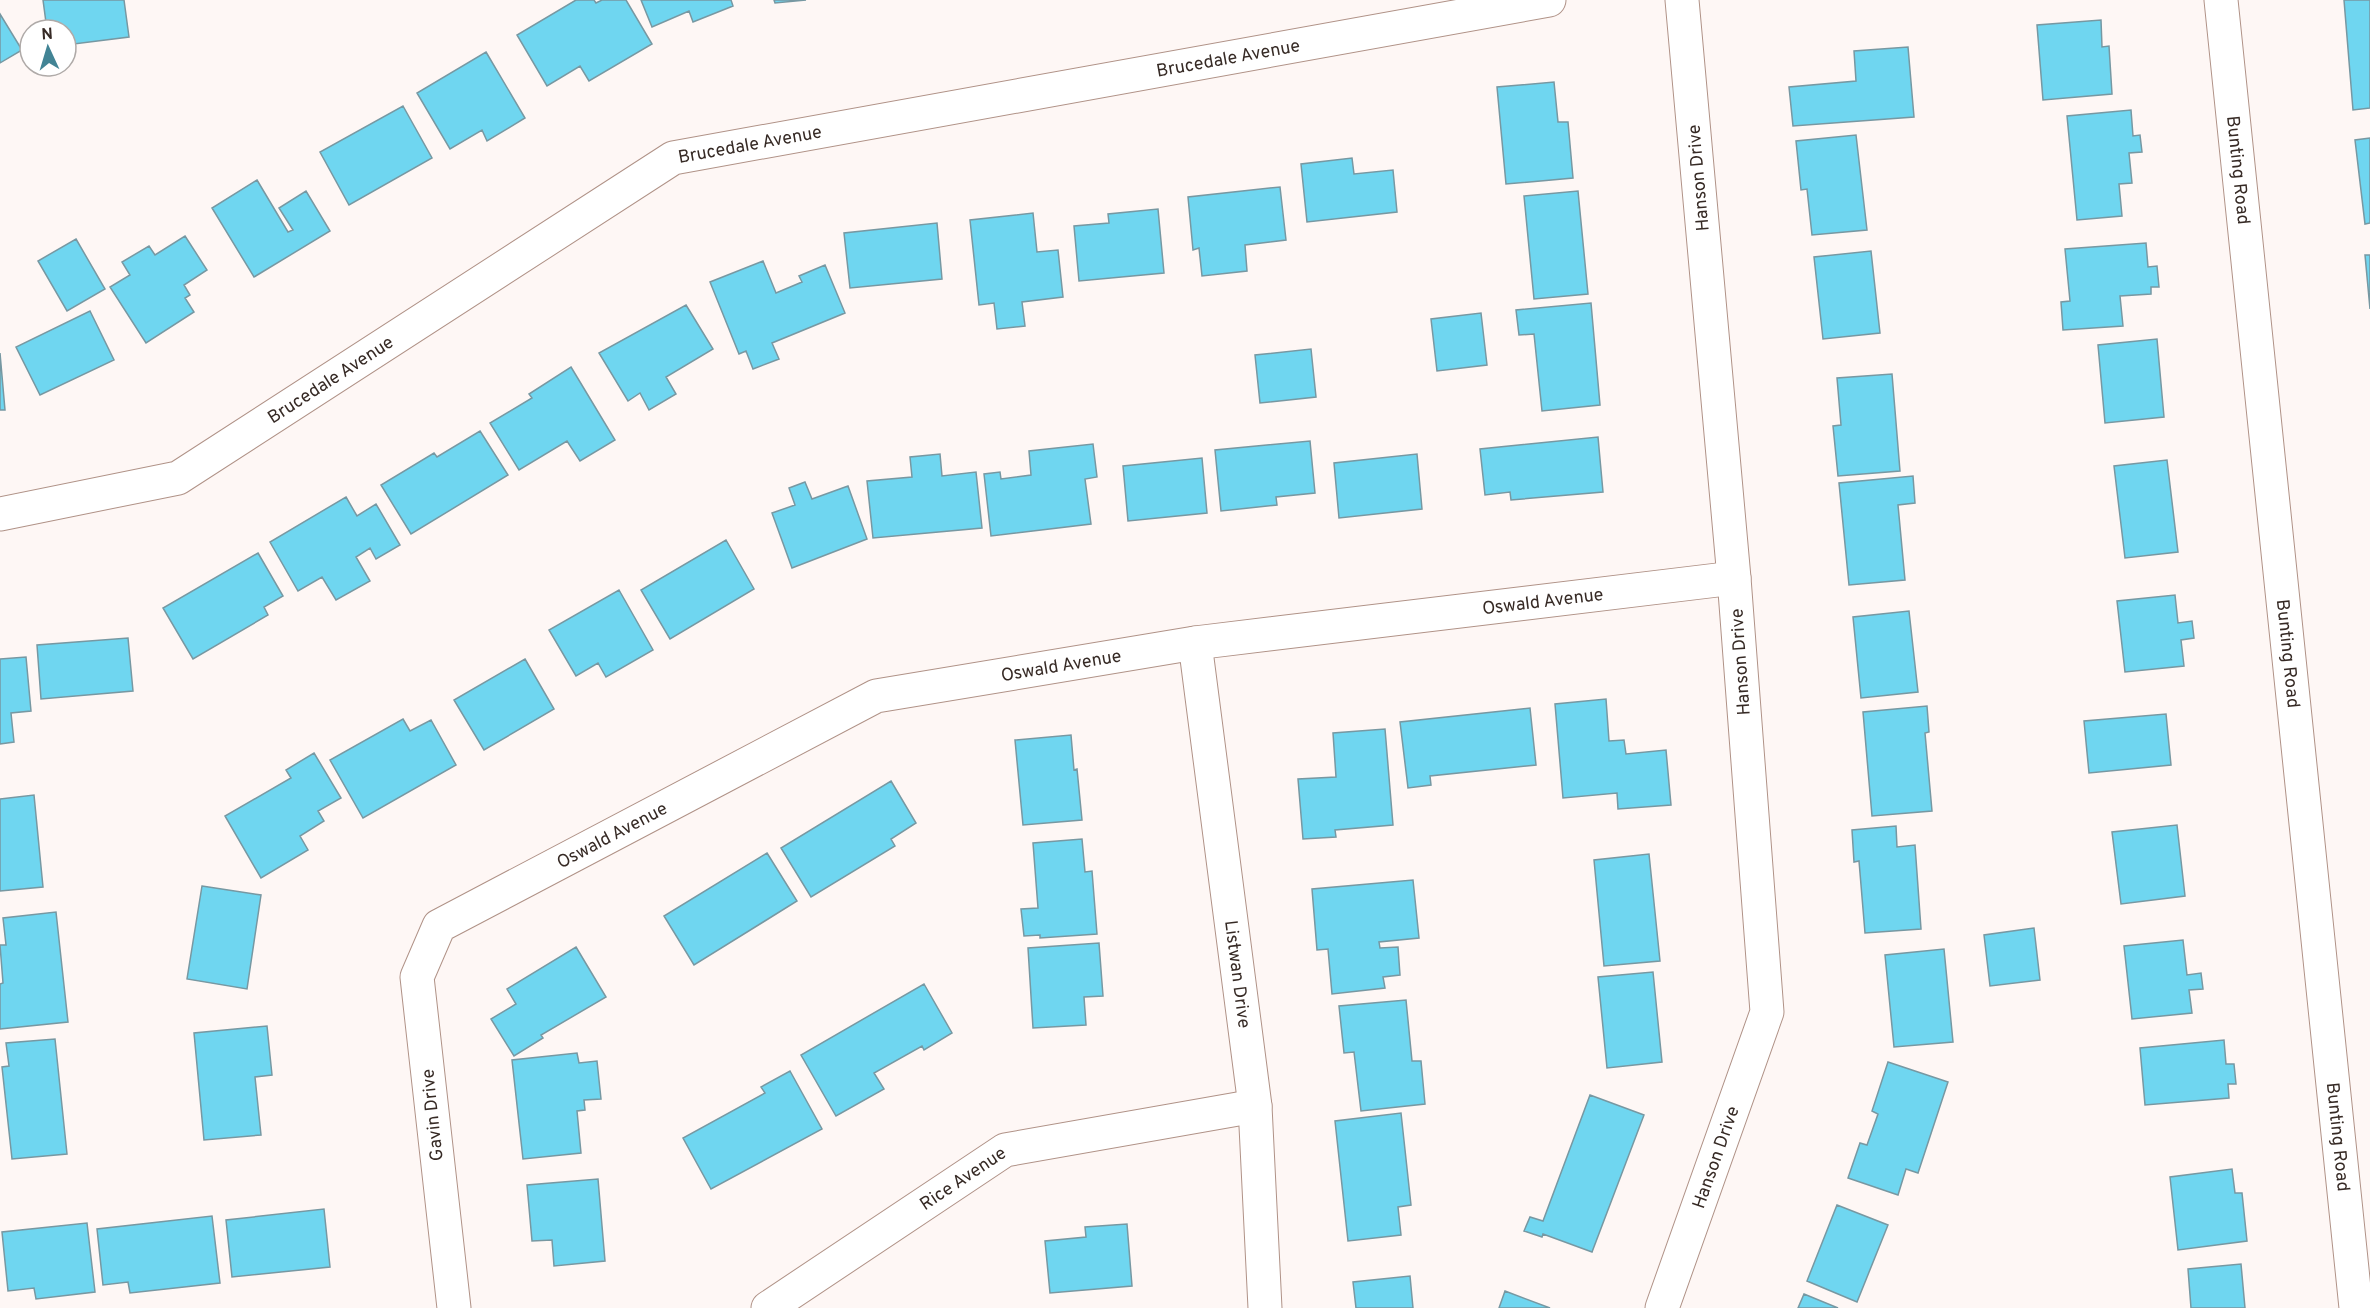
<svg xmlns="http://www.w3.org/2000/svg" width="2370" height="1308" font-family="Overpass,sans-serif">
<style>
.building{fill:#6fd6f0;stroke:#7798a2;stroke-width:1.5}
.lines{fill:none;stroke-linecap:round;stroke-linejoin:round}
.minor-casing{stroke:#b09287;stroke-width:35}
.secondary-casing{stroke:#b09287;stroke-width:35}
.minor{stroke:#fff;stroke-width:33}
.secondary{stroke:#fff;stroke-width:33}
.labels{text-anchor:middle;stroke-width:4.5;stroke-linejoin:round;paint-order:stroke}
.street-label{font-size:18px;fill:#362a25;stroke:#fff}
</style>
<rect width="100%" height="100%" fill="#fef7f5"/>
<!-- building -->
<path class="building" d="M43,0H124L129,37L66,45V30H47Z
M576,0H594L596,3L602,0H626L652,44L589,81L580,66L547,86L517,35Z
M641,0H731L733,6L693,22L689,11L652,27Z
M774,0H806L775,3Z
M2344,0H2370V108L2353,110Z
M0,14L22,50L0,63Z
M2101,20L2102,47L2109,46L2112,94L2043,100L2037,25Z
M1908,47L1914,117L1793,126L1789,87L1856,81L1854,51Z
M486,52L525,118L487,141L482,130L450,149L417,93Z
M1554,82L1558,122H1568L1573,178L1506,184L1497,87Z
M403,106L432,158L349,205L320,152Z
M2131,110L2133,136L2140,135L2142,152L2129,153L2132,183L2119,184L2122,216L2077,220L2067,116Z
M1856,135L1867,230L1812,235L1807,189L1801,190L1796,141Z
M2370,138V223L2365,224L2355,140Z
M1352,158L1354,174L1393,170L1397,212L1307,222L1301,164Z
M257,180L288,232L293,230L279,208L306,191L330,231L254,277L212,208Z
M1280,187L1286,240L1245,245L1247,271L1202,276L1199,248L1193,250L1188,197Z
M1578,191L1588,294L1534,299L1524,196Z
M1158,209L1164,273L1079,281L1074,226L1109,223L1108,214Z
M1033,213L1037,252L1058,250L1063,297L1022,302L1025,326L997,329L994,303L979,305L970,220Z
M937,223L942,279L850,288L844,233Z
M185,236L207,270L184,285L190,295L185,298L194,312L146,343L110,287L130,275L122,262L149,246L155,255Z
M76,239L105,289L67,311L38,261Z
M2146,243L2148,267L2157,266L2159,287H2151V294L2120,296L2123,326L2063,330L2061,302L2070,301L2065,249Z
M1871,251L1880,333L1823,339L1814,257Z
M2365,255H2370V309Z
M763,261L776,293L802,282L799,276L825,265L845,313L772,343L779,359L753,369L746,351L739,354L710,282Z
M1591,303L1600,405L1542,411L1534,334L1519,335L1516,310Z
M686,305L713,349L666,377L676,394L649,410L640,393L628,401L599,353Z
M90,311L114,360L40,395L16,347Z
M1481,313L1487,365L1437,371L1431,319Z
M2157,339L2164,417L2105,423L2098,345Z
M1311,349L1316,397L1260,403L1255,355Z
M0,353L5,410H0Z
M571,367L615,440L580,461L567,441L519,470L490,423L532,398L529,394Z
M1892,374L1900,471L1838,476L1833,426L1841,425L1837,378Z
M480,431L508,475L411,534L381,485L434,453L437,457Z
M1598,437L1603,492L1511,500L1510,492L1485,495L1480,449Z
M1310,441L1315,493L1276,497L1277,505L1221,511L1215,450Z
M1093,444L1097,477L1085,479L1091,524L991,536L984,474L1000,472L1001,479L1031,475L1029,451Z
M940,454L942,476L976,472L982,528L873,538L867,481L912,477L910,457Z
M1417,454L1422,509L1339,518L1334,463Z
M1202,458L1207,513L1128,521L1123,466Z
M2167,460L2178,552L2125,558L2114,466Z
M1913,476L1915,503L1898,505L1905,580L1849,585L1839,483Z
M805,482L812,499L848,486L867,539L792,568L772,513L795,505L789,488Z
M346,497L357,516L376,504L400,545L376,559L370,548L356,557L370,581L336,600L322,577L298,591L270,542Z
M726,540L754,589L670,639L641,590Z
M258,553L283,596L264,607L268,615L193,659L163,608Z
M619,590L653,650L606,677L598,663L576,676L549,630Z
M2175,595L2178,623L2192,621L2194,638L2181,640L2184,666L2125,672L2117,601Z
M1909,611L1918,692L1861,698L1853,617Z
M128,638L133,691L41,699L37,645Z
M26,657L31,711L11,713L14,742L0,744V659Z
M525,659L554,709L484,750L454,700Z
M1606,699L1609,741L1624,740L1626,754L1666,750L1671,805L1618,809L1617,793L1563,798L1555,704Z
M1927,706L1929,732L1925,733L1932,811L1872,816L1863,712Z
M1530,708L1536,765L1430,776L1431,785L1408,788L1400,722Z
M2166,714L2171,765L2089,773L2084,721Z
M403,719L410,731L431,720L456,765L363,818L330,760Z
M1385,729L1393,825L1335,830L1336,837L1303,839L1298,779L1336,777L1333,733Z
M1071,735L1074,770L1077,769L1082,820L1023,825L1015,740Z
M314,753L341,798L318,811L324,821L300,836L308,850L261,878L225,816L291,778L286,770Z
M891,781L916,823L891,839L895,846L811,897L781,848Z
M34,795L43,887L0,891V799Z
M2177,825L2185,896L2121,904L2112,832Z
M1896,826L1897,847L1915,845L1921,929L1865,933L1859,861L1854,862L1852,830Z
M1082,839L1085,872L1092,871L1097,934L1040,938V935L1024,936L1021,909L1038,908L1033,843Z
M767,853L797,901L694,965L664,916Z
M1649,854L1660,961L1604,966L1594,860Z
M1413,880L1419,938L1379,942L1380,948L1398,947L1400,975L1383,977L1385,988L1332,994L1328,949L1317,950L1312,889Z
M202,886L261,895L247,989L187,979Z
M56,912L68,1022L0,1029V984L3,983L0,945H6L3,918Z
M2034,928L2040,980L1990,986L1984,935Z
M2183,940L2187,975L2201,973L2203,989L2189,990L2192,1013L2132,1019L2124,946Z
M1099,943L1103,996L1084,997L1086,1025L1033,1028L1028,948Z
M576,947L606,997L541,1035L543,1038L514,1056L491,1019L516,1004L507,989Z
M1944,949L1953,1042L1894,1047L1885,955Z
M1653,972L1662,1062L1607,1068L1598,977Z
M924,984L952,1033L924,1050L922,1046L874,1073L884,1089L836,1116L801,1055Z
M1406,1000L1412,1061H1421L1425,1104L1361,1111L1354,1052L1344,1053L1339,1006Z
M267,1026L272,1075L255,1077L261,1135L204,1140L194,1033Z
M55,1039L67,1154L12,1159L2,1067L9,1066L6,1043Z
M2224,1040L2226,1064H2234L2236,1084H2228L2229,1098L2145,1105L2140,1048Z
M577,1053L579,1063L597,1061L601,1099L584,1100L585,1110L577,1111L581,1153L523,1159L512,1060Z
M1888,1062L1948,1082L1918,1173L1906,1169L1898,1195L1848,1178L1860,1143L1867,1145L1878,1114L1872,1111Z
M790,1071L822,1129L711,1189L683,1138L765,1093L761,1087Z
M1590,1095L1644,1115L1592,1252L1543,1234L1542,1237L1524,1231L1530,1217L1543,1221Z
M1401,1113L1411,1205L1398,1207L1401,1235L1348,1241L1335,1121Z
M2232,1169L2235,1193H2242L2247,1241L2178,1250L2170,1177Z
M598,1179L605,1261L554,1266L552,1240L532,1241L527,1185Z
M1837,1205L1888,1225L1857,1302L1807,1281Z
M324,1209L330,1267L232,1277L226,1220Z
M212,1216L220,1283L130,1293L128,1282L103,1285L97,1229Z
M87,1223L95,1292L36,1299L34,1288L8,1291L2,1232Z
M1127,1224L1132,1286L1050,1293L1045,1241L1086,1237L1085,1227Z
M2241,1264L2245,1308H2191L2188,1269Z
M1410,1276L1413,1308H1356L1353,1282Z
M1505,1291L1550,1308H1499Z
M1804,1294L1838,1308H1798Z"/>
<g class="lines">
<defs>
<g id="minor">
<path id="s1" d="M0,514L178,478L673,158L1549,0"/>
<path id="s2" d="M1195,643L1255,1106L1265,1308"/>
<path id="s3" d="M454,1308L417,977L439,926L876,696L1195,643L1734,578"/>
<path id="s4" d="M768,1308L1005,1150L1255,1106"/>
<path id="s5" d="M1662,1308L1767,1012L1734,578L1682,0"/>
</g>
<g id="secondary">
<path id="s6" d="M2221,0L2356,1308"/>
</g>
</defs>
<!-- minor casing -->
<use href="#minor" class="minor-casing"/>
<!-- secondary casing -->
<use href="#secondary" class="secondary-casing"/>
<!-- minor -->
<use href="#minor" class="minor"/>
<!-- secondary -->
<use href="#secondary" class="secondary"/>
</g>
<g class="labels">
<!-- street labels -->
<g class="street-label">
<text dy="6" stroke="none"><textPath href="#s1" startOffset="1335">Brucedale Avenue</textPath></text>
<text dy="6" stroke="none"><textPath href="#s1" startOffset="849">Brucedale Avenue</textPath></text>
<text dy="6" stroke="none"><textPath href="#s6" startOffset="171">Bunting Road</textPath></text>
<text transform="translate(1698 178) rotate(-95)" y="6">Hanson Drive</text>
<text dy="6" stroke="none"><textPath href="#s1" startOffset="363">Brucedale Avenue</textPath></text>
<text dy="6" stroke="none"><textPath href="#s3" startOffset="1556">Oswald Avenue</textPath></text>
<text dy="6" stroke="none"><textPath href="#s6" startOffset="657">Bunting Road</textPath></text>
<text transform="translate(1740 662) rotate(-94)" y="6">Hanson Drive</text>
<text dy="6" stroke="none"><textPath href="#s3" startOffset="1070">Oswald Avenue</textPath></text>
<text dy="6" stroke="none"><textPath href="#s3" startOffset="584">Oswald Avenue</textPath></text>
<text dy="6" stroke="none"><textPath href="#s2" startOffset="334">Listwan Drive</textPath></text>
<text transform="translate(432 1115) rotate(-96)" y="6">Gavin Drive</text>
<text dy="6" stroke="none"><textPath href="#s6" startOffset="1143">Bunting Road</textPath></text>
<text dy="6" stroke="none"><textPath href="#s5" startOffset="160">Hanson Drive</textPath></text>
<text dy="6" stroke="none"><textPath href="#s4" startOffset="234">Rice Avenue</textPath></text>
</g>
</g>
<!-- north arrow -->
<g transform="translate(48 48) rotate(356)"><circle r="28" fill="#ffffff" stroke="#afaaa8" stroke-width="1.5"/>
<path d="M0-4.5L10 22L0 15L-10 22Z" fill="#428495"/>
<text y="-9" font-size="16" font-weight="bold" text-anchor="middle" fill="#362a25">N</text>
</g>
</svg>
